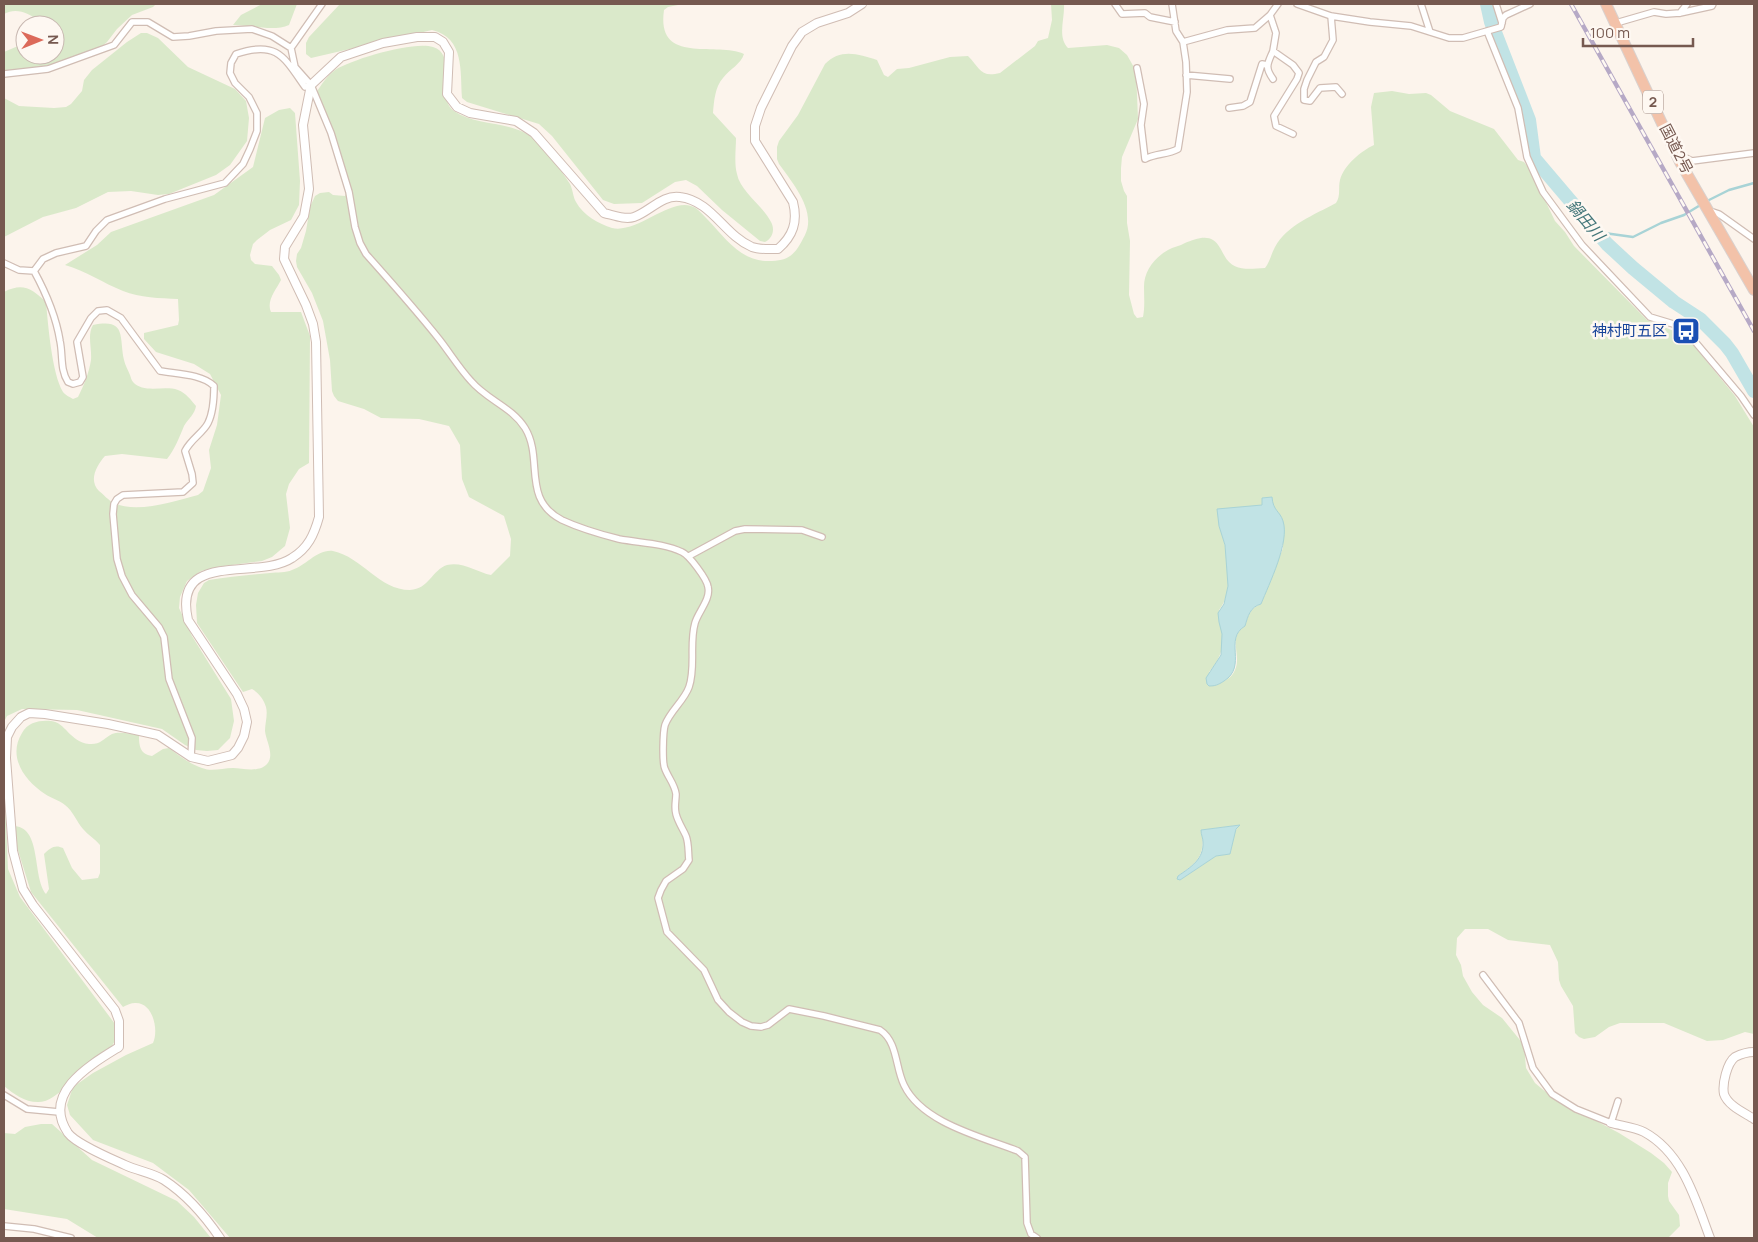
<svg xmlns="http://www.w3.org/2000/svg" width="1758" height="1242" font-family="Manrope,'Noto Sans JP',sans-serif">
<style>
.green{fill:#dae9ca;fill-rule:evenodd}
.water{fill:#c1e3e5;stroke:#a8d3d6}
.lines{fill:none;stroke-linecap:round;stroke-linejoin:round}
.stream{stroke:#a8d3d6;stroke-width:2.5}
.river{stroke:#c1e3e5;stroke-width:14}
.minor-casing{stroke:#d0bdb4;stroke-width:8}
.tertiary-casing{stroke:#d0bdb4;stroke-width:10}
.trunk-casing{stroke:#d9d1ce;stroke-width:12}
.minor{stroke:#fff;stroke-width:5.5}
.tertiary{stroke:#fff;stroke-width:8}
.trunk{stroke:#f3c2a9;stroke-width:10}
.rail-casing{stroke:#b6a9c6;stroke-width:4.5}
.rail{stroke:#fef8f2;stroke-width:2.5;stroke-dasharray:8;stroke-linecap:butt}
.labels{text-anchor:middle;stroke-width:5;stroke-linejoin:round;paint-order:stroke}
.shield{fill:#fef8f2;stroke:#9f8981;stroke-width:1}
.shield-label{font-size:14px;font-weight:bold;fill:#765950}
.street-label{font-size:15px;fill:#765950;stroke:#fef8f2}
.transit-label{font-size:15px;fill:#164399;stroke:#fef8f2;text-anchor:end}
.water-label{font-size:16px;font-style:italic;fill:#437679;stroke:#fef8f2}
</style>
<rect width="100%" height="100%" fill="#fcf4ec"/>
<!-- green -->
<path class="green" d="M4,4H156L153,7L132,15L117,29L107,42L98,50L54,66L9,71L4,70V52L25,43V55H55V25H38L39,21C29,13 16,7 4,14Z
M262,4H297L289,25C274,32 249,25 233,25L241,15Z
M340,4H683L668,7L664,10C656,66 715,41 744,54C741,64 730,69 723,78C715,87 714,101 713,113L736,138C736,149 734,163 737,174C740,191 764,207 771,222C775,229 773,238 765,242L760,241L722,210L697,186L686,180L675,182L642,203L614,204L603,200L552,136L539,124L467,102L462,98C460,72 465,38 432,30L311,58L306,54V43L309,37Z
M1051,4H1064C1065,18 1057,37 1068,48L1107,45L1119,48L1127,55L1136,71L1138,119L1122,157L1121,168V181L1124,191L1127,196V223L1130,241L1129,295L1134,314L1137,318L1143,317C1145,307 1144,297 1144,287C1144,271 1154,258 1168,250C1173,247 1180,246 1185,243C1194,239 1206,235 1213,240C1219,244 1221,250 1224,255C1233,272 1248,269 1265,268C1270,262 1271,254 1275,247C1287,225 1314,215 1336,203C1341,196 1338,188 1340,180C1344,165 1361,151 1374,145L1371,107L1374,93L1392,91L1409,94L1426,93L1431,95L1450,111L1494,129L1518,160L1524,162L1531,171L1555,221L1565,232L1574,246L1647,320L1686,336L1735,396L1754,427V1034L1745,1032L1723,1040L1707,1041L1664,1023H1620L1609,1027L1595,1037L1584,1039L1579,1037L1575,1033L1573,1006L1561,986L1559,980L1558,962L1550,945L1508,940L1488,929H1465L1457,938L1456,955L1461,965L1463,976L1472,992L1483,1005L1502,1018L1524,1045L1526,1068L1535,1083L1553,1098L1619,1133L1651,1153L1664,1163L1672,1172L1668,1183V1196L1669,1201L1679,1215L1680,1226L1668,1238H230L189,1190L153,1163L93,1140L70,1115L67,1105L73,1087L93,1073L126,1055L153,1043C159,1030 153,1002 135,1003C131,1003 127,1005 123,1007L31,892L16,844L15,826C42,829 32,876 46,894L49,889L44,854C50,848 55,844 63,848L72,868L82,880L98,878L100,873V845C95,839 88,835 83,829C77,822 73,811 65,805C59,800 51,798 45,794C25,781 7,757 22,733C28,722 40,720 51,721C65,722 70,742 89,744C100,745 103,739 112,734C119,731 131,734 139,735C139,746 140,754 152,756L163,749L169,748C179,756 190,764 202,768C212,772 222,768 233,768C242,768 259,773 267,764C275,755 266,741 265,731C265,723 268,715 266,707C264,700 259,693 252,689L243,692L197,623L196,605L198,593L204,583L209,580C229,577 249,575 270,573C277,572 286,573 292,570C306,566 317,549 333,551C362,557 379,590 410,590C429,589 432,570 447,565C462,561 477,572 491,575L510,556L511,539L504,516L469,497L462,479L460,445L449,426L419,419L381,418L364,409L338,401L334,396L332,391L330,360L323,321L312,293L297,267L296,261L297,254L301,248L306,231L310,207L315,196L320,193L329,192L333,195L345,196C355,176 325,115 316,93C321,85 327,76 335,70C353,59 413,41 433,47C459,55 434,97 454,111C476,127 515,120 535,140C547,151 561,170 570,184C573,190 573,197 576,202C583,215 599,224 612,228C636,234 669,199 691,206C698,208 703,215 708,220C727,240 742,263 772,261C792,260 796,252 805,235C817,211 792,182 779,164L777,159V147L779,141L798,115L825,64C840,48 859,54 877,60L884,75L888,77L897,69L909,68L950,57L968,56C980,68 980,78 1000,73L1035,46L1038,41L1048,38L1052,20ZM1262,505L1273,507L1283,521V548L1261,604C1250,608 1248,616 1245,626C1227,637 1242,655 1235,670C1232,678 1224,681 1217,685L1209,672C1228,649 1223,638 1219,610C1235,591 1228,548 1219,526ZM1239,825L1235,832L1230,854L1216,856L1180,880L1178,876C1198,862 1205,856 1202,830Z
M141,33H147L158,38L188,67L235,89L246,101L249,118L247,141L230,165L216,175L169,194L158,195L131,191L108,192L76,208L43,217L4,237V98L19,106L54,108L66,107L71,104L82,91L84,80L92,70L127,42Z
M290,108L295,113L300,181L299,205L291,220L270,230L257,240L253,244L250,255L251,260L255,264L272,266L279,275L281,280C276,290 266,301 271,312H301L310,336L309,463L299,469L289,484L286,494L290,528L285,546L272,557L262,561L217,567L201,571L187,581L180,597L179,608L192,636L231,699L234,721L230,738L218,750L207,751L196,750L185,745L162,729L77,710L22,709L7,716L4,722V292C23,282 32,289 46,302C48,324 52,374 63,392C65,395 70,397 73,399L78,397C84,385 89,373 91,360C92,348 87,335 93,325C127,318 119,337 124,360C125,365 128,370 130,375C131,377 131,380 133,382C144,394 164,385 178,390C186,393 191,400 196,406C195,414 188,419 184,426C179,438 175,449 167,459L122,454L105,456C97,465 88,480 99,491C103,494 109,501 114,503C137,514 175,501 198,495L203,491L211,468L209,450L217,425L221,395L210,374L194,364L156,352L144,339V333L178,325L179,320L178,299C160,298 140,298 123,291C103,283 86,271 65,265L97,245L111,232L214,195L253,167L265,118L279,110Z
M4,778L8,869L20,897L115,1024C116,1032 117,1039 112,1046C105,1058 65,1089 53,1097C49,1100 43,1102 38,1102C24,1102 14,1094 4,1086Z
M41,1124H52L92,1160L177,1201L194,1217L211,1238H98L67,1219L4,1209V1133L15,1134L25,1127Z"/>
<!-- water -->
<path class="water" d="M1272,497C1273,511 1280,511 1283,521C1290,542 1269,584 1261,604C1250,607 1248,616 1245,626C1223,639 1248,666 1224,681C1218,685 1215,686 1209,686L1207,684L1206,678L1221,655L1222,634L1219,622L1218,613L1224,604L1228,586L1225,545L1219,526L1217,509L1262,505V498Z
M1240,825L1236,829L1230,854L1216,856L1180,880L1177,879L1178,876C1191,867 1204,859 1203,842C1203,838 1201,835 1201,830Z"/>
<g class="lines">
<!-- stream -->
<path class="stream" d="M1707,201L1729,190L1754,183
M1597,232L1633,237L1661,223L1684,215L1702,204"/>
<!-- river -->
<path class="river" d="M1487,4L1491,22L1529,120L1534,158L1607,244L1633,268L1674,302L1700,319L1725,344L1732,353L1754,391"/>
<defs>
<path id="minor" d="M1115,4L1122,14L1145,13L1150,17L1175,22
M1297,4L1331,16L1370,22L1411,26L1449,38H1463L1501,27L1503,18L1506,15L1530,4
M1421,4L1430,32
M1496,4L1502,23
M1680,13L1687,4
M1270,15L1276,33L1273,51L1293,65L1299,73L1297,79L1274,116L1276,126L1293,134
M1331,16L1333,40L1324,57L1316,62L1307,80L1304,89V100L1310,101L1320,88L1336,87L1342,94
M1616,23L1654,12L1666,14L1680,13L1712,6L1713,4
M1487,31L1518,108L1527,157L1543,192L1582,245L1650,317L1680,326L1686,331L1741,396L1754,415
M1183,42L1227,30L1255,28L1270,15L1278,4
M291,48L322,4
M1137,68L1144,104L1141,125L1145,159C1156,153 1167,155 1178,149L1187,92L1186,62L1183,42L1176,31L1172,4
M4,74L48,69L114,45L132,22H148L173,37L189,36L216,31L252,29L272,36L291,48L295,67L311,85L331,133L349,192L355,227L360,243L366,254C391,282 416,310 439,339C450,353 459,368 471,381C487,400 512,407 525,428C544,459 521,499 562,520C577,527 603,535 619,539C640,543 663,543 682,552C689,555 707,579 708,587C711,599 698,612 695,623C689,644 696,667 689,687C684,701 670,711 665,725C663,732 662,763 665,769C668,777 675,785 676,794C676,801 674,807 676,814C678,822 683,829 686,836C689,844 688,852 689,860L683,869L666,881L661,890L658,898L667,932L704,970L718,1000L729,1012L742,1022L751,1026L761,1027L768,1025L789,1009L824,1016L880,1030C898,1042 895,1067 904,1085C922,1123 982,1137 1018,1151L1025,1157L1027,1223L1031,1234L1037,1238
M1186,75L1230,79
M1273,79C1264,67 1268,63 1273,51
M1229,108L1243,106L1250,102L1262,64L1267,65
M1680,162L1686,158L1692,161L1754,153
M1710,211L1719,214L1754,239
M4,263L19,270L34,271
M34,271C46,293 56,316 60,341C63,355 60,370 68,382L73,384L80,382L83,377L77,342L91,318L98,311L107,310L121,318L160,371C177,374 202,374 214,386C214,397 213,413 208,423C203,433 191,439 185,451L192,474L193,483L183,492L123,495L117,499L114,504L113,514L117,559L122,576L132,595L159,627L164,637L169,679L192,738L191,757
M34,271L43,259L56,253L86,246L96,231L107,220L165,199L225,183L243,164L250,149L257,131V113L249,97L235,83L230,73L231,63L236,54C277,40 284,57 305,87L311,85
M689,556L735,531L745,529L802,530L822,537
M1483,975L1519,1023L1533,1068L1552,1094L1576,1109L1611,1123L1618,1101
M4,1095L27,1109L59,1112
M4,1226L34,1229L71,1238"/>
<path id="tertiary" d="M1754,1052C1748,1052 1741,1054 1735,1057C1727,1063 1722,1084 1724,1094C1728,1106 1745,1113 1754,1119
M1611,1123C1622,1126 1635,1127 1644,1132C1683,1153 1696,1201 1710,1238
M220,1238C205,1216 187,1195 164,1180C153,1173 138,1171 125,1165C112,1159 76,1144 68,1133C41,1093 90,1065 119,1047V1021L115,1010L33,905L23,889L13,851L6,758L7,737L12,727L21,717L29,713L45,714L108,724L158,735L191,757L208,761L232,755L238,748L244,736L247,722L244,709L237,694L188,620C172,549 257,581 292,558C308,548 314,535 319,517L316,342L313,324L306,305L284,259L285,247L304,216L309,189L303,125L311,85L341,57L383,43L417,37H435L443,42L449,52L447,94L457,107L470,113L516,121L534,133L604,213C613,215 625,220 634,217C649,212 663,194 680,197C712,201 724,235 752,247C760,250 770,249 778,249C793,236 798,222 793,202L755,141V126L761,108L792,46L802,32L817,23L848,13L862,4"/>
<path id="trunk" d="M1606,4L1680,162L1754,290"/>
</defs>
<!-- minor casing -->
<use href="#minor" class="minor-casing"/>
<!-- tertiary casing -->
<use href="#tertiary" class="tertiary-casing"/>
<!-- trunk casing -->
<use href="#trunk" class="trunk-casing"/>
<!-- minor -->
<use href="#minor" class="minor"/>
<!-- tertiary -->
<use href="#tertiary" class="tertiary"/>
<!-- trunk -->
<use href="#trunk" class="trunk"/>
<defs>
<path id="rail" d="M1571,4L1754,331"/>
</defs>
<!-- rail casing -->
<use href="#rail" class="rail-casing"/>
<!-- rail -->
<use href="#rail" class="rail"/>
</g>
<!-- icons -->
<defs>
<symbol id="bus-square" viewBox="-11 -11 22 22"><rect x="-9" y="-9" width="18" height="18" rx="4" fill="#1a4fb4" stroke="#fef8f2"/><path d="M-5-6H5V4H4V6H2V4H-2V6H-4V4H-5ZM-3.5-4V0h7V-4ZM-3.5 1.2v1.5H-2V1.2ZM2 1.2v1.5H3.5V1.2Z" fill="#fff"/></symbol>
</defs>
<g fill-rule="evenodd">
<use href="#bus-square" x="1670" y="315" width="32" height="32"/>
</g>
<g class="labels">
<!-- shield labels -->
<rect class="shield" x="1643" y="90.5" width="20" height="23" rx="4"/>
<g class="shield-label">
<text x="1653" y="107">2</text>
</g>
<!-- street labels -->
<g class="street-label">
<text transform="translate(1676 149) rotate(63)" y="5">国道2号</text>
</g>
<!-- transit labels -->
<g class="transit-label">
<text x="1667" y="336">神村町五区</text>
</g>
<!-- water labels -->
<g class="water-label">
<text transform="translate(1586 220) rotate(50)" y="6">鍋田川</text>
</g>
</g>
<!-- border -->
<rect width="1758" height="1242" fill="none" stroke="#765950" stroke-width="10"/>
<!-- north arrow -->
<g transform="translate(40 40) rotate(89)"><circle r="24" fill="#fef8f2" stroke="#c8b8b1"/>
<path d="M0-4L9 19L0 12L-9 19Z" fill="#dc6a5a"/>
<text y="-8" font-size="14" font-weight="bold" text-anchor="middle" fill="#765950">N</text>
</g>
<!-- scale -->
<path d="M1583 38v8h110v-8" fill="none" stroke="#765950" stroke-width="2.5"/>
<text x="1590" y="38" font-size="15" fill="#765950" stroke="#fef8f2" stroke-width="4" paint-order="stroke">100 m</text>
</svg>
